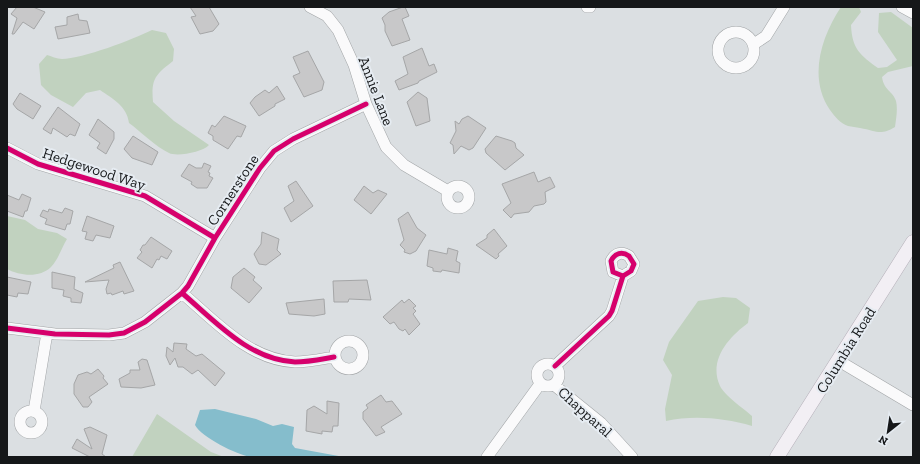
<svg xmlns="http://www.w3.org/2000/svg" width="920" height="464" font-family="'Zilla Slab',serif">
<style>
.green{fill:#c1d2bf}
.water{fill:#85bdcc}
.building{fill:#c8c8c9;stroke:#a5a6a7}
.lines{fill:none;stroke-linecap:round;stroke-linejoin:round}
.minor-casing{stroke:#a2a5a7;stroke-width:12}
.major-casing{stroke:#b5b0b9;stroke-width:15}
.minor{stroke:#fafafb;stroke-width:11}
.major{stroke:#f2eff4;stroke-width:14}
.cycleway-casing{stroke:#e6ecf2;stroke-width:8}
.cycleway{stroke:#d6006c;stroke-width:5}
.labels{text-anchor:middle;stroke-width:4;stroke-linejoin:round;paint-order:stroke}
.street-label{font-size:15px;fill:#151719;stroke:#e6ecf2}
</style>
<rect width="100%" height="100%" fill="#dbdfe2"/>
<!-- green -->
<path class="green" d="M841,7H859L861,12L851,25C852,49 860,55 878,68L887,67L897,60L878,32L879,13L891,12L913,28V66L888,72L882,77C884,91 893,91 896,101C898,109 896,119 895,127C880,136 877,131 860,128C856,127 852,127 848,126C840,123 835,117 830,110C808,78 821,37 841,7Z
M152,30L166,33L174,49L173,61C155,75 151,79 153,102L174,121L209,145C203,152 177,157 169,153C156,147 140,131 129,123C127,106 113,99 100,90L86,93L73,107L51,95L41,85L39,64L47,55C51,56 57,59 62,59C82,59 134,39 152,30Z
M7,216L25,220L38,229L57,233L67,239C62,247 58,260 51,267C40,278 20,276 7,269Z
M723,297L736,298L750,308L748,323C729,337 708,360 720,386C725,396 743,408 752,416V426C724,418 694,415 666,421L665,409L672,375L663,360L669,342L698,301Z
M157,414L211,452L224,457H132Z"/>
<!-- water -->
<path class="water" d="M215,409L256,419L273,426L282,424L294,427L292,444L295,448L344,457C316,457 278,460 251,457C237,455 201,437 195,425L200,410Z"/>
<!-- building -->
<path class="building" d="M17,7H33L45,12L34,29L23,22L14,34H12L17,18L11,14Z
M190,7H209L219,24L213,31L200,34L191,17L196,16Z
M403,7H405L409,16L402,19L410,40L392,46L385,31V25L382,18L389,12Z
M78,14L79,20L87,21L90,33L58,39L55,27L67,25V17Z
M422,48L429,66L434,64L437,72L419,81L418,83L399,90L395,81L408,74L403,57Z
M308,51L324,82L322,90L304,97L293,76L300,73L293,57Z
M277,86L285,99L275,104V106L259,116L250,103L255,97L265,90L269,93Z
M418,92L427,98L430,121L416,126L407,102Z
M20,93L41,106L33,119L17,109L13,104Z
M58,107L80,124L75,136L70,134L67,137L53,128L51,134L43,129Z
M224,116L246,126L241,137L237,136L228,149L213,140V136L208,133L212,125L215,127Z
M468,116L486,128L473,148L469,150L461,146L454,154L453,145L450,143L456,131L455,121L459,124L462,119Z
M98,119L114,132V139L106,154L97,148L100,143L89,135Z
M133,136L158,152L152,165L132,158L124,149Z
M496,136L512,141L515,143L516,148L524,155L505,170L486,153L485,149Z
M204,163L211,166L208,172L210,173L209,176L213,178L207,188H197L191,184L192,182L181,176L189,164L196,168H202Z
M534,172L538,182L550,177L555,187L545,192L546,202L544,204L534,206L529,212L514,214L511,218L503,210L511,203L502,184Z
M296,181L313,206L291,222L284,208L294,201L288,186Z
M364,186L373,193L378,190L387,194L371,214L354,200Z
M22,194L31,198L27,211H25L23,217L7,211V195L19,200Z
M65,208L73,211L70,224H67L65,230L45,224L47,219L40,216L43,210L48,212L49,209L62,213Z
M408,212L417,228L426,235L416,251L410,254L404,252L405,250L400,245L404,240L398,219Z
M87,216L114,226L110,238L96,235L93,241L85,239L87,232L82,231Z
M494,229L507,246L498,254L499,256L496,259L476,245L487,238V235Z
M262,232L279,239L277,250L281,254L266,265L259,264L254,254L261,244Z
M151,237L172,251L167,259L161,256L159,260L157,259L152,268L137,258L142,252L140,250L143,245H145Z
M448,248L458,251L456,261L460,263L459,273L442,270L441,272L433,271V268L427,266L429,250L447,254Z
M120,262L134,291L124,294L123,291L112,295L111,293L107,294L106,289L109,280L85,282L114,268L113,265Z
M244,268L255,277L253,280L262,288L249,303L231,288L233,277Z
M52,272L75,277L74,289L83,293L81,303L71,302V298L63,296L64,290L52,288Z
M7,277L31,282L28,294L18,293L17,297L7,295Z
M367,280L371,300L349,299L348,302H334L333,281Z
M324,299L325,314L314,316L289,314L286,303Z
M409,299L416,306L413,308L416,311L413,314L420,324L409,335L405,329L403,331L399,329L394,322L390,324L383,317L402,300L404,303Z
M174,343L187,344L186,349L196,356L202,354L225,373L215,386L198,370L192,374L183,367H178L175,358L170,365L166,356L167,347L173,352Z
M142,359L147,360L155,385L141,388L121,387L119,379L130,373V370H140L138,362Z
M98,369L104,376L103,378L108,384L89,397L92,402L88,407H83L74,394V384L78,375L87,372L91,374Z
M381,395L386,402L392,401L402,414L381,427L385,432L376,436L363,419V412L368,408L366,405Z
M327,401L339,403L338,426H333L332,432L322,431V434L306,431L307,410L314,406L327,414Z
M90,427L107,435L102,454L106,457H90L72,448L77,439L92,449L84,429Z"/>
<g class="lines">
<defs>
<path id="minor" d="M310,7L327,16L338,30L354,65L366,104L386,147L404,165L448,191
M587,7H590
M902,7L913,13
M718 50a18 18 0 1 1 36 0a18 18 0 1 1-36 0Z
M754,44L766,36L784,7
M7,148L38,164L145,196L215,238
M447 197a11 11 0 1 1 22 0a11 11 0 1 1-22 0Z
M182,293C215,321 249,360 295,362C308,362 322,359 334,357
M7,328L55,334L109,335L124,333L145,322L182,293L188,286L215,238L260,168L274,151L293,139L366,104
M335 355a14 14 0 1 1 28 0a14 14 0 1 1-28 0Z
M839,361L913,405
M537 375a11 11 0 1 1 22 0a11 11 0 1 1-22 0Z
M555,366L609,316L612,311L623,276L613,272L611,261C615,253 622,251 629,256L634,264L631,271L623,276
M554,385L601,423L632,457
M20 422a11 11 0 1 1 22 0a11 11 0 1 1-22 0Z
M34,411L47,333
M487,457L540,384"/>
<path id="major" d="M777,457L913,242"/>
</defs>
<!-- minor casing -->
<use href="#minor" class="minor-casing"/>
<!-- major casing -->
<use href="#major" class="major-casing"/>
<!-- minor -->
<use href="#minor" class="minor"/>
<!-- major -->
<use href="#major" class="major"/>
<defs>
<path id="cycleway" d="M7,148L38,164L145,196L215,238
M182,293C215,321 249,360 295,362C308,362 322,359 334,357
M7,328L55,334L109,335L124,333L145,322L182,293L188,286L215,238L260,168L274,151L293,139L366,104
M555,366L609,316L612,311L623,276L613,272L611,261C615,253 622,251 629,256L634,264L631,271L623,276"/>
</defs>
<!-- cycleway casing -->
<use href="#cycleway" class="cycleway-casing"/>
<!-- cycleway -->
<use href="#cycleway" class="cycleway"/>
</g>
<g class="labels">
<!-- street labels -->
<g class="street-label">
<text transform="translate(376 91) rotate(69)" y="5">Annie Lane</text>
<text transform="translate(94 169) rotate(18)" y="5">Hedgewood Way</text>
<text transform="translate(233 190) rotate(-57)" y="5">Cornerstone</text>
<text transform="translate(846 350) rotate(-58)" y="5">Columbia Road</text>
<text transform="translate(585 412) rotate(42)" y="5">Chapparal</text>
</g>
</g>
<!-- border -->
<rect width="920" height="464" fill="none" stroke="#151719" stroke-width="16"/>
<!-- north arrow -->
<g transform="translate(888 432) rotate(210)" stroke="#e6ecf2" stroke-width="3" paint-order="stroke">
<path d="M0-3L7 15L0 10L-7 15Z" fill="#151719"/>
<text y="-6" font-size="11" font-weight="bold" text-anchor="middle" fill="#151719">N</text>
</g>
</svg>
